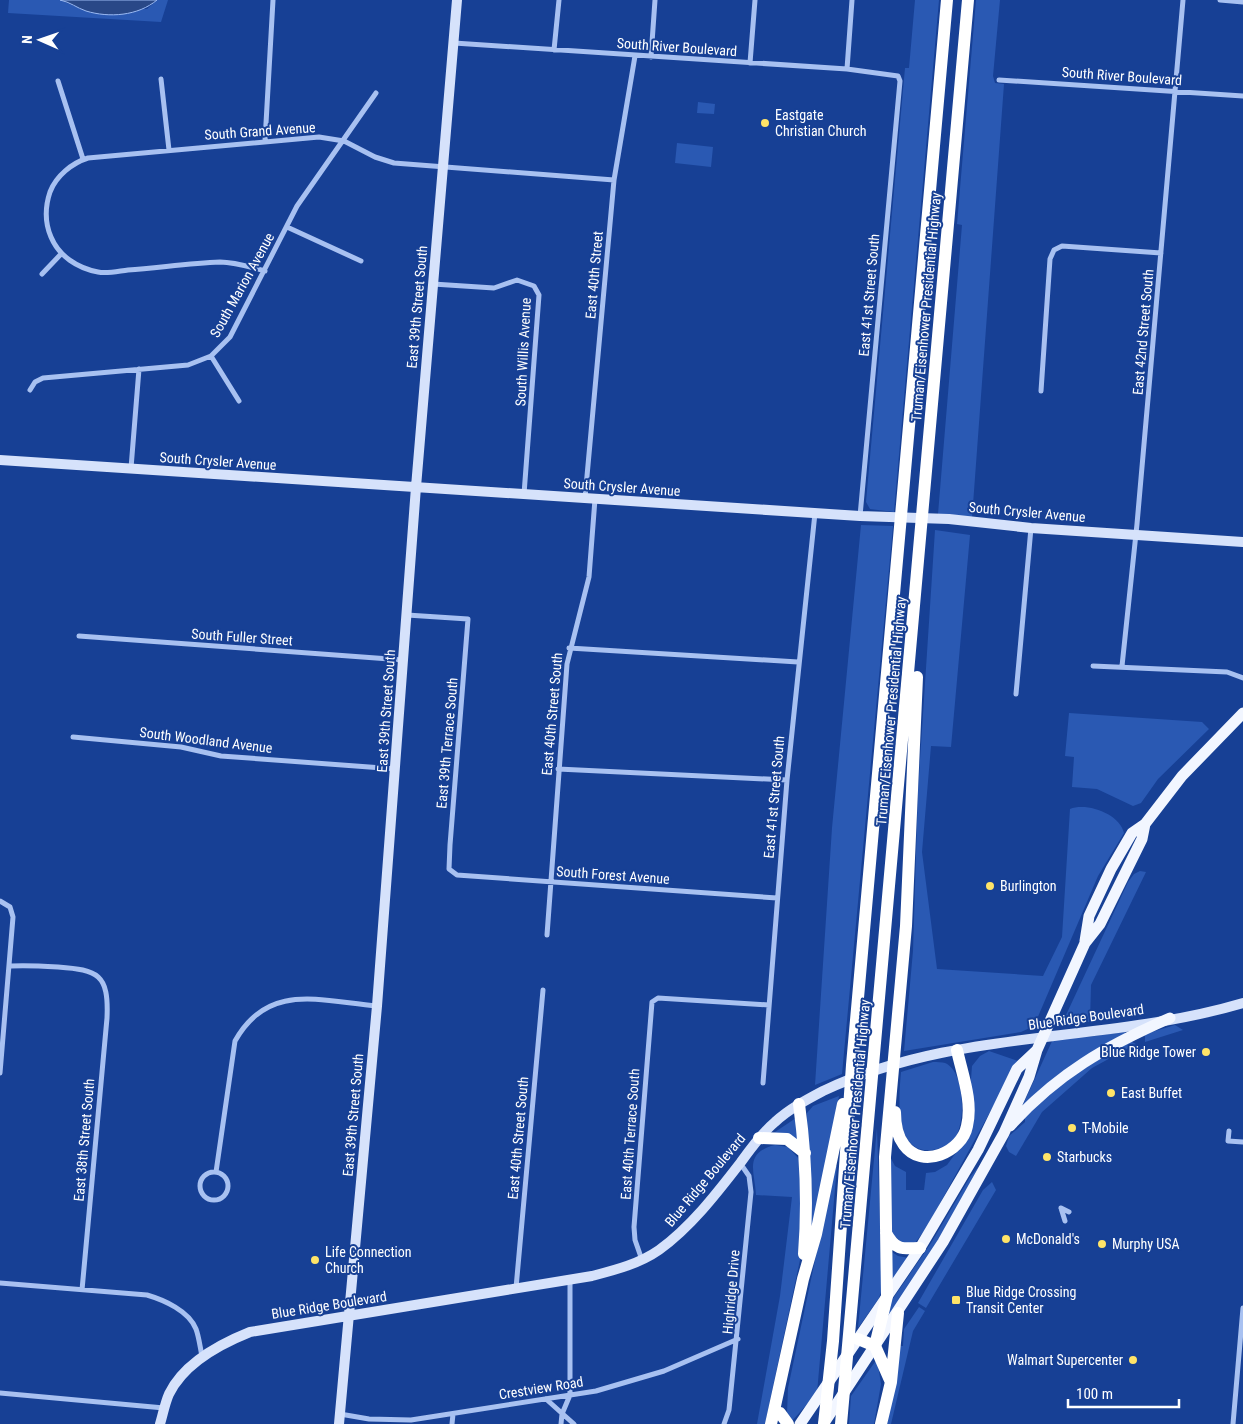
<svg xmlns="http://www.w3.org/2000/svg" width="1243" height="1424" font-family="'Roboto Condensed',sans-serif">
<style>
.green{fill:#2a59b3}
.water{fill:#294887;stroke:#9bbaf3}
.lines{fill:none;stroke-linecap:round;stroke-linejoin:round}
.street{stroke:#a8c1f1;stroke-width:5}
.secondary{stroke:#d6e2fb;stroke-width:10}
.primary{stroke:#f2f6ff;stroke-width:11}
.highway{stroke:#fff;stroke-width:12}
.poi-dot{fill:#ffe468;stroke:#174095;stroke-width:2}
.labels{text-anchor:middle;stroke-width:4;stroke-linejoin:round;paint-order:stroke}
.street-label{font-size:14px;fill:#fff;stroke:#174095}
.poi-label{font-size:14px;fill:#fff;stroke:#174095;text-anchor:start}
</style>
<rect width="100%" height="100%" fill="#174095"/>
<!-- green -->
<path class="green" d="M9,0H60L86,11L147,9L157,0H168L161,22L8,13Z
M915,0H939L894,512L870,509L866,502L905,68H909Z
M976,0H1000L993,76L995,83L1004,84L972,518L938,514L962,225L957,224Z
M698,102L715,104L714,114L697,113Z
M677,143L713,147L711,167L675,163Z
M861,525L893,526L842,1074L815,1085L832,828Z
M935,530L970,535L951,747L931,746L922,852L937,969L1043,976L1062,937L1070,809C1087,802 1120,814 1124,833L1098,876L1034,1026L1021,1032L904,1051L913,951L918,791Z
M1069,713L1202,722L1209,729L1158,779L1141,803L1133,806L1097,789L1072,787L1074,757L1065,756Z
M1140,871L1146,872L1091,985L1090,1022L1079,1021L1066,1015L1128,882L1134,874Z
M1175,1025L1183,1030L1145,1042V1034Z
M1125,1032L1126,1035L1021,1109L1053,1039L1087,1037Z
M1130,1041L1136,1044L1092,1068L1042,1112L1016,1156L1009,1152L1006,1146L1009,1136L1025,1122V1118L1053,1087Z
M989,1051L1018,1061L927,1227L915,1243L906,1246L892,1234L889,1155L895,1166L906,1172V1190H924L926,1173L935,1172L947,1165L958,1150L967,1130L972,1066L980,1056Z
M933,1062C937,1062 942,1062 945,1063C965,1071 966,1122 955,1138C950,1145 940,1149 932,1150C893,1154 899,1096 901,1072Z
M839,1096L808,1253L807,1113L813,1106Z
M796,1118L799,1143L772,1134Z
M877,1128L882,1289L879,1298L858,1328Z
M775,1145L788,1147L799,1159L803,1230L800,1260L765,1424H757L780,1296L792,1197L756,1195C755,1172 743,1153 775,1145Z
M835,1166H837L817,1393L792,1421L787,1414L788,1388Z
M979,1166L930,1256L880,1330L890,1303L931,1243L970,1177Z
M992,1182L996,1190L926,1308L918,1303L983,1190Z
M889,1250L898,1256L909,1258L890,1285Z
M919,1307L925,1311L913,1331L891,1424H887L898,1346H903L904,1329Z
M877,1359L881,1384L874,1424H849L851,1396Z"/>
<!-- water -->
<path class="water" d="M60,0H157C138,16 109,18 86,11C77,8 70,2 60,0Z"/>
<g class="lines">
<!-- street -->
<path class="street" d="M1220,0L1243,2
M454,43L847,69L898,76L900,81L860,516
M554,50L559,0
M651,57L655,0
M750,63L755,0
M847,69L852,0
M161,79L169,150
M999,80L1243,96
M58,81L83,159
M265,141L273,0
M287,227L361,261
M265,271C250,267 235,262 220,262C189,263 158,268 128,270C119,271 107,274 98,272C77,268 59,256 51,237C45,223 45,207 50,192C56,176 72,163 88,158L319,137L344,141L375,157L394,163L614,180
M42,274L61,254
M433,284L494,288L517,280L534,286L539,295L524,494
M211,356L239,401
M30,390L35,382L43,378L188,365L211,356L230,337L297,206L376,93
M1041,391L1050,259L1054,250L1062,246L1161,253
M131,468L139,369
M585,498L614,180L635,56
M407,615L468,619L450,845L449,869L457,875L777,898
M79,636L403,660
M569,648L798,662
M1093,666L1227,672L1243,678
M1122,666L1137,524L1183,0
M1016,694L1031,528
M73,737L181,747L221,756L396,769
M558,769L787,780
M0,901L10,907L13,917L0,1073
M547,935L567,664L589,577L595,499
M11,966C26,965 42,966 58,967C98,970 109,974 107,1018L82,1290
M763,1083L787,780L815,513
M1229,1131L1228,1141L1243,1142
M216,1172L235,1041C268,982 319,1001 377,1006
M200 1186a14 14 0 1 1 28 0a14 14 0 1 1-28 0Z
M1061,1208L1065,1221
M1061,1208L1069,1212
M642,1260L635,1240L634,1227L652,1002L658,998L769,1005
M0,1283L147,1295C164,1300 189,1311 196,1329C199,1337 200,1347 202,1356
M516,1288L543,990
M0,1393L164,1408
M546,1399L574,1424
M340,1414L369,1419L411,1420L596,1391L664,1371L738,1339
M452,1424L453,1414
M561,1424L562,1414L570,1395V1280
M724,1424L729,1410L751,1192L749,1176L740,1163
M1233,1424L1243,1308"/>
<!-- secondary -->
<path class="secondary" d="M0,460L860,516L949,519L1031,528L1243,542
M160,1424C163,1414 165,1403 169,1394C184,1363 220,1344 250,1332L592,1276C615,1270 639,1264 659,1250C691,1227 717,1193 741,1162C751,1148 762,1133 775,1122C789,1109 806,1100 823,1091C955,1028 1105,1044 1243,1003
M339,1424L377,1006L416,487L457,0"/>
<!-- primary -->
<path class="primary" d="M1085,941L1089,916L1111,869L1132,833L1145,824L1182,776L1243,713
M1010,1126C1057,1074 1106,1046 1170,1018
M824,1423L943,1242L1004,1133L1029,1077L1037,1050L1085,943L1100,924L1142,839L1145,824
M800,1424L920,1248L978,1150L1017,1069L1036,1051"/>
<!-- highway -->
<path class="highway" d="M799,1104C806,1155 808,1203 804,1254
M895,1112C895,1123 897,1136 904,1145C922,1170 962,1152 967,1126C973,1101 962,1074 957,1050
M759,1138L787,1139L805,1153
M886,1233C895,1250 902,1249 920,1248
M858,1339L875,1346L890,1380
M875,1346L887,1296L885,1157L906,926L917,677
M780,1413L788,1424
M771,1424L803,1279L816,1234L843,1104
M824,1424L833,1341L852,1065L947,0
M841,1424L968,0
M881,1424L891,1382L898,1313"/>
</g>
<!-- markers -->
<g class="poi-dot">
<circle cx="765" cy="123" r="5"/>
<circle cx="990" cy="886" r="5"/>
<circle cx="1206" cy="1052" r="5"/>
<circle cx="1111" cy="1093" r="5"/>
<circle cx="1072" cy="1128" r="5"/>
<circle cx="1047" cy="1157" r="5"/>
<circle cx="1006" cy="1239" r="5"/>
<circle cx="1102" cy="1244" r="5"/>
<circle cx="315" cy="1260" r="5"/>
<rect x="951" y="1295" width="10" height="10" rx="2.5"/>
<circle cx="1133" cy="1360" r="5"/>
</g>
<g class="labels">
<!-- street labels -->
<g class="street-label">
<text transform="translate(677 47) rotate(4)" y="5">South River Boulevard</text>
<text transform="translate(1122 76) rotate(4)" y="5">South River Boulevard</text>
<text transform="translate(260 131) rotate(-4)" y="5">South Grand Avenue</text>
<text transform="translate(594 275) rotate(-85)" y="5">East 40th Street</text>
<text transform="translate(242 285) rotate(-61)" y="5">South Marion Avenue</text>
<text transform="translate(869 295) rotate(-85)" y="5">East 41st Street South</text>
<text transform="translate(417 307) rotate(-85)" y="5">East 39th Street South</text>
<text transform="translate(926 307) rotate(-85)" y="5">Truman/Eisenhower Presidential Highway</text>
<text transform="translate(1143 332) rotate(-85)" y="5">East 42nd Street South</text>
<text transform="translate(523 352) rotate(-87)" y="5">South Willis Avenue</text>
<text transform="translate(218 461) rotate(4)" y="5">South Crysler Avenue</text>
<text transform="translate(622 487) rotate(4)" y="5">South Crysler Avenue</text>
<text transform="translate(1027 512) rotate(5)" y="5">South Crysler Avenue</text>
<text transform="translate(242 637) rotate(4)" y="5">South Fuller Street</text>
<text transform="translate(386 711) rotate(-86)" y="5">East 39th Street South</text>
<text transform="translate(891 711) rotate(-85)" y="5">Truman/Eisenhower Presidential Highway</text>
<text transform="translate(552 714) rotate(-85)" y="5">East 40th Street South</text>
<text transform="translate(206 740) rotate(7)" y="5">South Woodland Avenue</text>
<text transform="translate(447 743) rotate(-85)" y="5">East 39th Terrace South</text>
<text transform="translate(774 797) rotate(-85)" y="5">East 41st Street South</text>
<text transform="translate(613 875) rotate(4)" y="5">South Forest Avenue</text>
<text transform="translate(1086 1017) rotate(-8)" y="5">Blue Ridge Boulevard</text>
<text transform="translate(855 1114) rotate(-85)" y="5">Truman/Eisenhower Presidential Highway</text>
<text transform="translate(353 1115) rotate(-85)" y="5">East 39th Street South</text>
<text transform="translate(630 1134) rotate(-86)" y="5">East 40th Terrace South</text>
<text transform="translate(518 1138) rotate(-85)" y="5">East 40th Street South</text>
<text transform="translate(84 1140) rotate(-85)" y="5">East 38th Street South</text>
<text transform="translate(705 1180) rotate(-50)" y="5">Blue Ridge Boulevard</text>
<text transform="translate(731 1292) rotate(-85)" y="5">Highridge Drive</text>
<text transform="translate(329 1305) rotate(-9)" y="5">Blue Ridge Boulevard</text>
<text transform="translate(541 1388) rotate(-9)" y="5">Crestview Road</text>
</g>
<!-- poi labels -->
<g class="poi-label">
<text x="775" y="120">Eastgate<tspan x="775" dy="16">Christian Church</tspan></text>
<text x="1000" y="891">Burlington</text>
<text x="1196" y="1057" text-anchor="end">Blue Ridge Tower</text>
<text x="1121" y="1098">East Buffet</text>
<text x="1082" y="1133">T-Mobile</text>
<text x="1057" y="1162">Starbucks</text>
<text x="1016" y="1244">McDonald's</text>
<text x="1112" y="1249">Murphy USA</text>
<text x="325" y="1257">Life Connection<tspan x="325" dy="16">Church</tspan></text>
<text x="966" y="1297">Blue Ridge Crossing<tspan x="966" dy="16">Transit Center</tspan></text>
<text x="1123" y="1365" text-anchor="end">Walmart Supercenter</text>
</g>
</g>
<!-- north arrow -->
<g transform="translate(40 40) rotate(272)" stroke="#174095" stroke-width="4" paint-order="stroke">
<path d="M0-4L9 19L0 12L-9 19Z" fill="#ffffff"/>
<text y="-8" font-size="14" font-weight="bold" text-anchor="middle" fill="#ffffff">N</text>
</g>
<!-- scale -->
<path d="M1068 1399v8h111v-8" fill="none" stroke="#ffffff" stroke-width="2.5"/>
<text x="1076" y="1399" font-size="15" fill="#ffffff" stroke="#174095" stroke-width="4" paint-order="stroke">100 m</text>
</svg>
